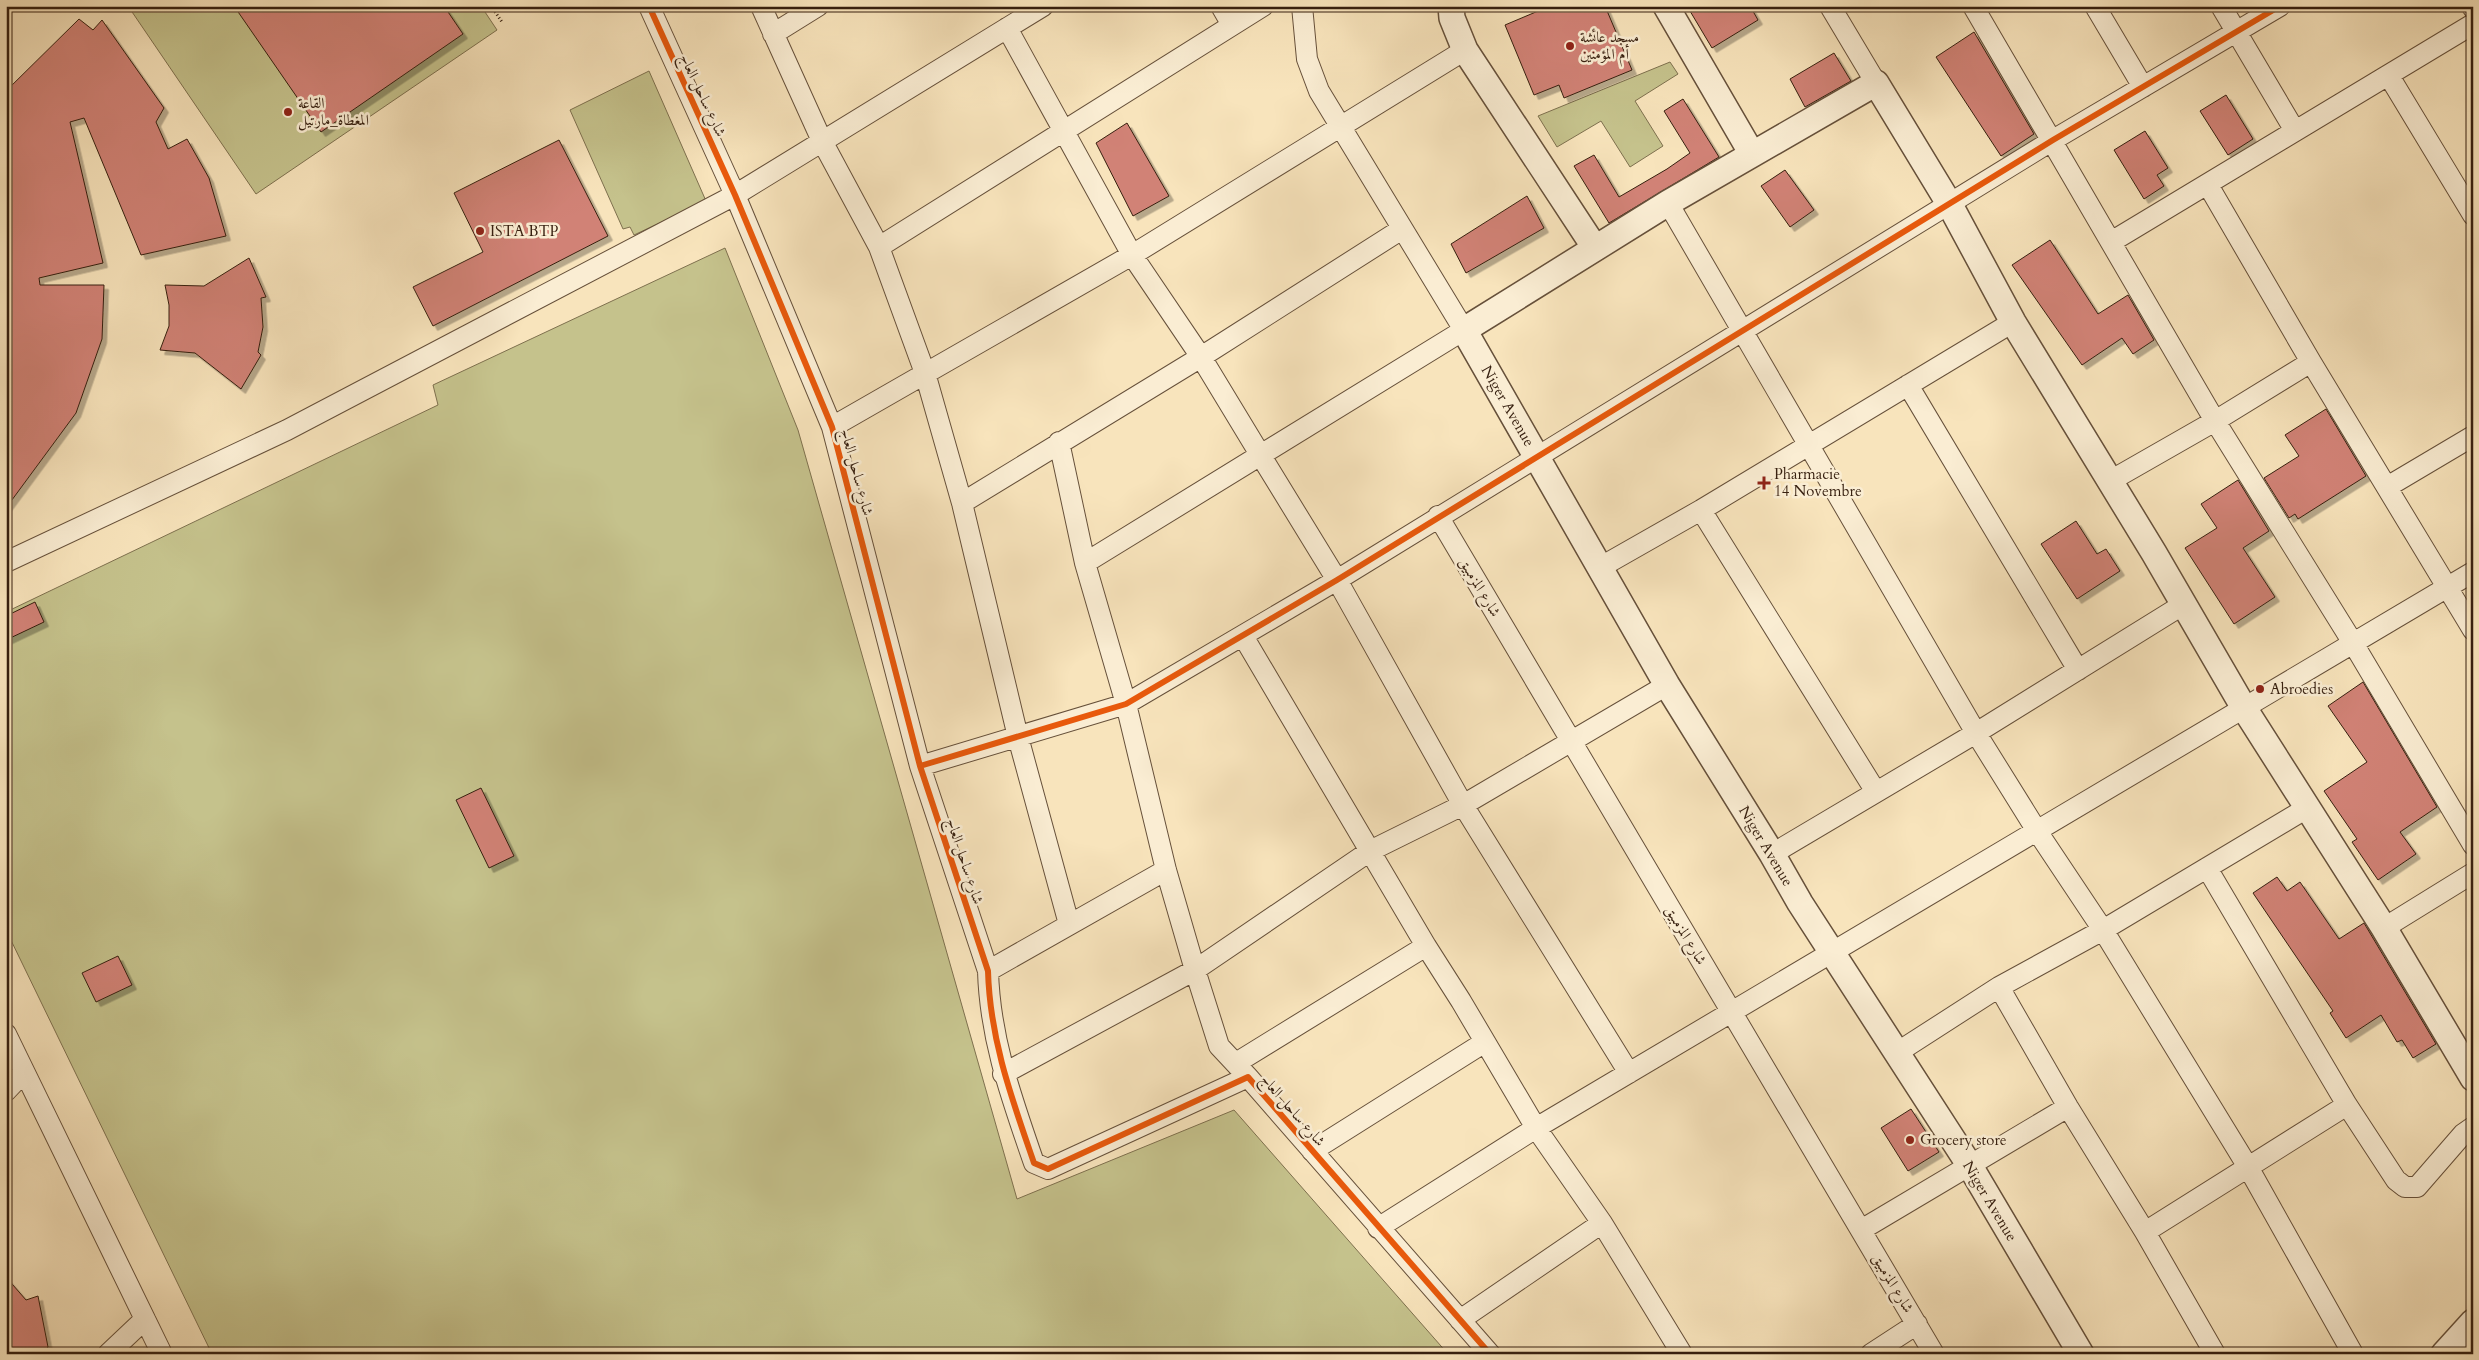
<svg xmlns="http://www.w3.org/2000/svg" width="2479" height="1360" font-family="Cardo,Amiri,serif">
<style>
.green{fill:#c5c28c;stroke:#7e704e}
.building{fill:#d18276;stroke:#361f0f;filter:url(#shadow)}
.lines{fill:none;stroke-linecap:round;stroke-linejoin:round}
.minor-casing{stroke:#66503a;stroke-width:22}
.tertiary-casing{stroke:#66503a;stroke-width:28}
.path{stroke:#361f0f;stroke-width:3;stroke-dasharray:1 2.5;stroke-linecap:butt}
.minor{stroke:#faedd3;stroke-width:20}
.tertiary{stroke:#faedd3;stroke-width:25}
.cycleway-casing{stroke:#faedd3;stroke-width:9}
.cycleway{stroke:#e8590c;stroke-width:6}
.poi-dot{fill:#8f2418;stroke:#faedd3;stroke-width:2}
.labels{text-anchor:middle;stroke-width:5;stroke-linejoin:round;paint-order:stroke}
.poi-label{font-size:15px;fill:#361f0f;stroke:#faedd3;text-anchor:start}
.street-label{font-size:15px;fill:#361f0f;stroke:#faedd3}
</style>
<defs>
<filter id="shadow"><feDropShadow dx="4.5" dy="4.5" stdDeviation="0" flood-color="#0004"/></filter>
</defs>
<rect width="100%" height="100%" fill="#f8e4bc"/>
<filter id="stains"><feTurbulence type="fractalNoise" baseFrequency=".004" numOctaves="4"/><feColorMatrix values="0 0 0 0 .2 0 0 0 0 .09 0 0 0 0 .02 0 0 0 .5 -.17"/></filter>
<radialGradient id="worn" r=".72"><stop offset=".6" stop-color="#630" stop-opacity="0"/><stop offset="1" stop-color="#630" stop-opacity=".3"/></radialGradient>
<!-- green -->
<path class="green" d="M128,6H481L497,30L256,194Z
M1670,62L1678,74L1635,101L1663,146L1630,167L1601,121L1557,147L1538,116Z
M649,71L706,201L634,235L630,227L623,229L570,110Z
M725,248L798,430L1017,1199L1234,1110L1448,1354H212L6,930V612L438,405L433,385Z"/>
<!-- building -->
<path class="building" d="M234,6H444L463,34L321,132Z
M1550,6H1605L1632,70L1564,98L1559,85L1534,95L1505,25Z
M1687,6H1750L1758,20L1712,48Z
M79,19L93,30L102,20L164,108L156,122L168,149L187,139L209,178L226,236L141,255L84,118L70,122L103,263L39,278L40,285H104L102,339L76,413L6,508V324L11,313L6,272V91Z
M1974,32L2034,134L2001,156L1936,57Z
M1834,53L1851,81L1805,107L1790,79Z
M2226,95L2253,139L2228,155L2200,111Z
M1683,99L1719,157L1609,223L1574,166L1594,155L1619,197L1667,169L1690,153L1664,111Z
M1127,123L1169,196L1133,216L1096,143Z
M2145,131L2168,168L2157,175L2164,186L2144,199L2114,150Z
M559,140L608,236L433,326L413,287L483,252L454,193Z
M1785,170L1814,210L1790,227L1761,186Z
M1527,196L1544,228L1466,273L1451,244Z
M2050,240L2098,314L2128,295L2154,340L2133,354L2122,338L2082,365L2012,265Z
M249,258L266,297L261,298L263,327L258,352L261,355L241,389L195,353L160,350L169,326V305L165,285L204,286Z
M2326,409L2366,476L2298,519L2295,514L2289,518L2264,478L2299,456L2285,435Z
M2238,480L2269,531L2243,548L2275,597L2234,624L2185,548L2217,528L2201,504Z
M2076,521L2097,554L2106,549L2120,571L2077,599L2041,544Z
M35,602L44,622L6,640V616Z
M2363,682L2437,807L2400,832L2416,854L2378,880L2352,842L2357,839L2324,791L2367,762L2328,706Z
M481,788L514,856L489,868L456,800Z
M2277,877L2287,891L2300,882L2339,939L2364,923L2436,1044L2413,1058L2402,1040L2397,1042L2381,1015L2346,1038L2330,1013L2333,1011L2253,893Z
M118,956L132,985L96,1002L82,973Z
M1911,1109L1939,1152L1908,1171L1881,1128Z
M6,1277L26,1300L38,1296L48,1347L42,1354H6Z"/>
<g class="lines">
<defs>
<path id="minor" d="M649,6L735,195L832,427L920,766L988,971C990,1040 1012,1099 1034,1163L1048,1169L1248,1077L1490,1354
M761,6L822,141L879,247L925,373L962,503L1018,737L1069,924
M1221,6L1232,25
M1830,6L1876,83
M1973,6L2215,421L2353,643L2473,845
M2095,6L2143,87
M2221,6L2295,131
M2472,6L2473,8
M1007,28L1132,255L1201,357L1261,456L1337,580L1463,805L1629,1073
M773,34L818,6
M2389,76L2473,215
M2208,185L2311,362L2473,630
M1668,203L1976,733L2037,831L2103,930L2248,1167L2353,1354
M2111,242L2473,24
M879,247L1263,6
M1908,385L2078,670
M832,427L1132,255L1465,50
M1059,442L1085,563L1126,704L1166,870L1195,970L1219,1046L1248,1077
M2110,481L2215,421L2311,362
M2387,487L2473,436
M962,503L1201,357L1402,229
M1701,510L1876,792
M1438,516L1934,1354
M6,562L287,430L735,195L1043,6
M1085,563L1464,330L1319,91L1307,59L1302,6
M1599,568L1701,510L2013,322
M1243,636L1426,946L1461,1001L1536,1128L1602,1223L1682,1354
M920,766L1126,704L1337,580L2053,140L2280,6
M1772,854L1976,733L2184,604
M2207,868L2347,1105L2396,1180L2405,1187H2417L2463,1134L2473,1127
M2384,928L2473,873
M988,971L1166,870
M1999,987L2068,1107L2145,1232L2215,1354
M6,1034L162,1354
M1898,1052L1999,987L2103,930L2307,808
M1236,1063L1426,946
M1003,1074L1195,970L1370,851L1463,805L1667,685
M6,1091L24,1072
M1312,1151L1485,1042
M1378,1228L1536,1128L2473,572
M1861,1230L2068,1107
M2145,1232L2347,1105
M1460,1320L1602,1223
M108,1354L145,1319
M1871,1354L1917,1324"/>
<path id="tertiary" d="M1451,6L1452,18L1465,50L1595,248
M1666,6L1752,154
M2081,1354L1970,1166L1800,903L1772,854L1667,685L1464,330L1668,203L1876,83L1950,205L2013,322L2154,553L2244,708L2384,928L2473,1078
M2444,1354L2473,1322"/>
</defs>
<!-- minor casing -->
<use href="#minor" class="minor-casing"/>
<!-- tertiary casing -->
<use href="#tertiary" class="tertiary-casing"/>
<!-- path -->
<path class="path" d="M491,6L502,22"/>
<!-- minor -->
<use href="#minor" class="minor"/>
<!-- tertiary -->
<use href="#tertiary" class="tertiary"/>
<defs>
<path id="cycleway" d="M649,6L735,195L832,427L920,766L988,971C990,1040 1012,1099 1034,1163L1048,1169L1248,1077L1490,1354
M920,766L1126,704L1337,580L2053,140L2280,6"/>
</defs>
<!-- cycleway casing -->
<use href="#cycleway" class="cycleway-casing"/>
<!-- cycleway -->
<use href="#cycleway" class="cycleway"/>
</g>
<!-- markers -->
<g class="poi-dot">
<circle cx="1570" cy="46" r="5"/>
<circle cx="288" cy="112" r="5"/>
<circle cx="480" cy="231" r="5"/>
<path d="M1761.5 475.5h5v5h5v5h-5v5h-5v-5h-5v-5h5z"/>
<circle cx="2260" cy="689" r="5"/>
<circle cx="1910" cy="1140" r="5"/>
</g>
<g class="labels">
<!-- poi labels -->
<g class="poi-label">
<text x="1580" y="42">مسجد عائشة<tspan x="1580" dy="17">أم المؤمنين</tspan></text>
<text x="298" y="108">القاعة<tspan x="298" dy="17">المغطاة_مارتيل</tspan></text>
<text x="490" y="236">ISTA BTP</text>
<text x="1774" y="479">Pharmacie<tspan x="1774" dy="17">14 Novembre</tspan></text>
<text x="2270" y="694">Abroedies</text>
<text x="1920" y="1145">Grocery store</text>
</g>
<!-- street labels -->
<g class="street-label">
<text transform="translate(703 95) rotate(65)" y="5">شارع ساحل العاج</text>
<text transform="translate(1508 406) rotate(60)" y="5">Niger Avenue</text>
<text transform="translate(857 472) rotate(75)" y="5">شارع ساحل العاج</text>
<text transform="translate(1480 587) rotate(59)" y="5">شارع المزمبيق</text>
<text transform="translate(1766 846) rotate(59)" y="5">Niger Avenue</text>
<text transform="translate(965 861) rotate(72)" y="5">شارع ساحل العاج</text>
<text transform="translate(1686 935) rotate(59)" y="5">شارع المزمبيق</text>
<text transform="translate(1293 1110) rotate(49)" y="5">شارع ساحل العاج</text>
<text transform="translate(1990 1201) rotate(59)" y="5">Niger Avenue</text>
<text transform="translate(1893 1283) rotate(59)" y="5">شارع المزمبيق</text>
</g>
</g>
<!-- margin -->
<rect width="2479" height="1360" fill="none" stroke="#f8e4bc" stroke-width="25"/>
<rect x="8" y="8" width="2464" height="1345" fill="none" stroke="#361f0f" stroke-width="2.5"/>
<rect x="12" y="12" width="2454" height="1335" fill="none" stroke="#361f0f"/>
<rect width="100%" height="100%" filter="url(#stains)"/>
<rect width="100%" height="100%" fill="url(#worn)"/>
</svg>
